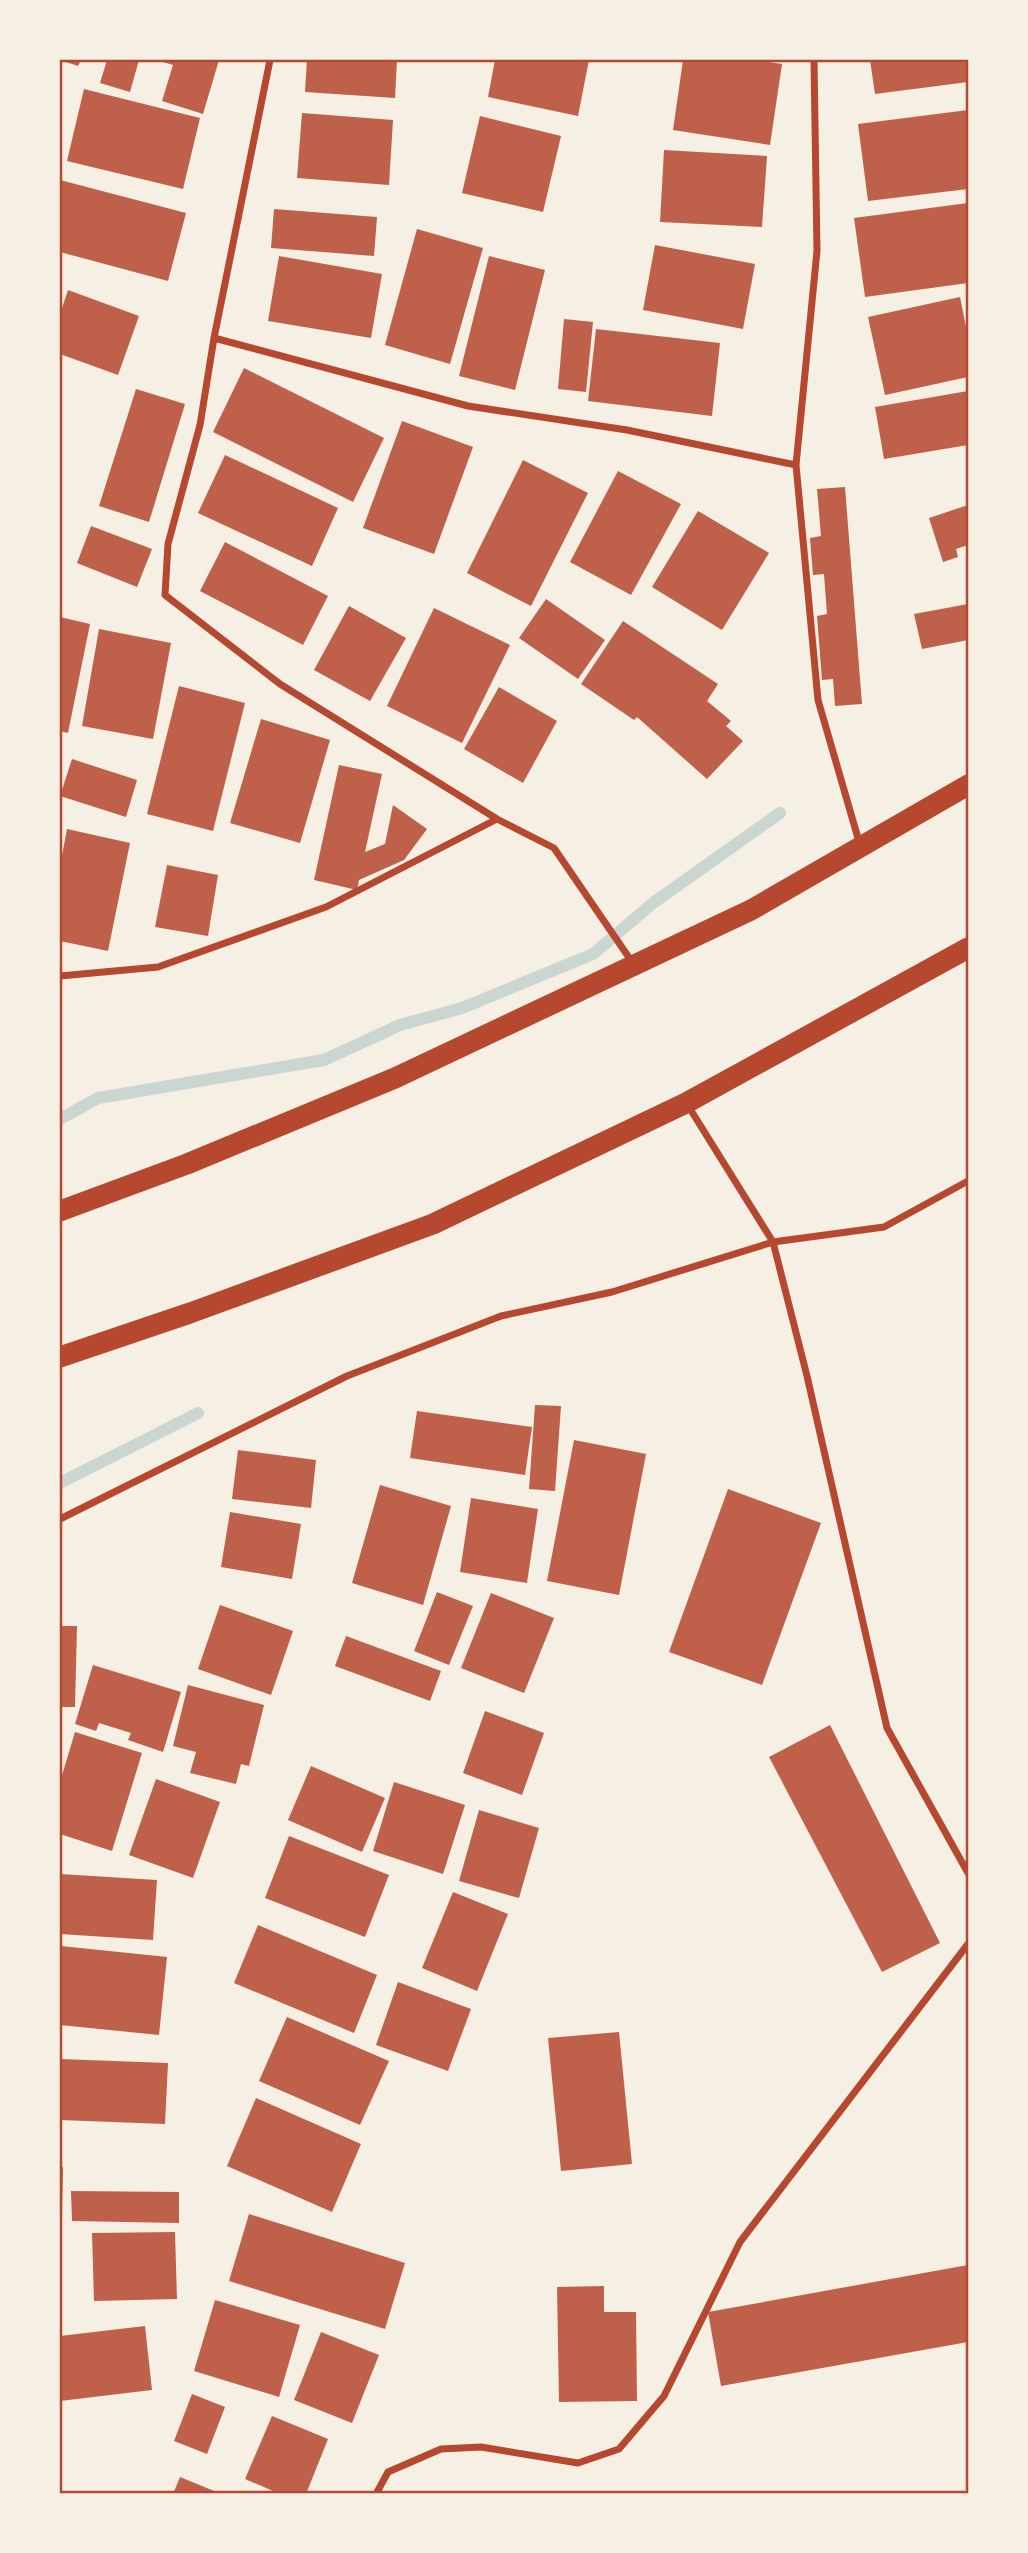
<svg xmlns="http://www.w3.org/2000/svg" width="1028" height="2553" font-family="Mulish,sans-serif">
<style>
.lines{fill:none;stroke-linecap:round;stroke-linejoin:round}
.stream{stroke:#c9d6d2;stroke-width:12}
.building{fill:#bf614a}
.minor{stroke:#b5482f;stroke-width:7}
.motorway{stroke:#b5482f;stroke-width:21}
.neatline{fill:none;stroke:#b5482f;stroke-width:2.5}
</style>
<rect width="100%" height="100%" fill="#f6efe4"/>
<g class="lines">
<!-- stream -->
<path class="stream" d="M60,1119L98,1098L324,1060L400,1025L462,1008L593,954L653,903L780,813
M60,1483L198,1413"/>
</g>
<!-- building -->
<path class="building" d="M60,60H81L78,66Z
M107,60H139L130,92L100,83Z
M156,60H219L203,114L162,101L173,65Z
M307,60H397L395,98L305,92Z
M495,60H589L578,116L488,97Z
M683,60H755L782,64L770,145L673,130Z
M870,60H968V82L875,94Z
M84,89L200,118L183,189L67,161Z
M968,110V189L868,201L858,124Z
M302,113L393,120L389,185L297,178Z
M480,116L561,136L543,212L462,193Z
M664,150L767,156L762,227L660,222Z
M60,180L186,213L168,281L60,252Z
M968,203V283L865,297L854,218Z
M274,209L377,217L374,256L271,248Z
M417,229L483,248L450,364L385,345Z
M655,245L755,264L743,329L643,310Z
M279,256L382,274L371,338L268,321Z
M489,256L545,270L515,390L459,376Z
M68,290L139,316L118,375L60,354V314Z
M960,297L968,337V377L885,395L868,317Z
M564,319L593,322L586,392L558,389Z
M596,329L720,343L712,416L588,401Z
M244,368L384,438L353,502L213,432Z
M136,389L185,404L149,522L99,506Z
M968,391V445L884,459L875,407Z
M402,421L473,447L434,554L363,528Z
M225,455L338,508L312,566L198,513Z
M523,460L588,493L531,606L467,573Z
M618,471L681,504L631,595L570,562Z
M845,487L862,704L835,706L833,679L822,680L817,616L827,614L824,574L813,575L810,538L821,536L817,489Z
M968,505V545L956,549L958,557L943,562L929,518Z
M698,511L769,553L722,630L652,587Z
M91,526L152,549L137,587L77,563Z
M225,542L328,596L303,645L200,591Z
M546,599L605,640L578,679L519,638Z
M968,604V640L922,649L914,614Z
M349,606L406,638L370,701L314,670Z
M434,608L510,645L462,743L387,706Z
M60,617L90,624L68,733L60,731Z
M623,621L718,684L707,701L731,721L726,726L743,741L707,779L637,717L634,720L581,684Z
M99,629L171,643L153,739L82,726Z
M179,686L245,703L213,831L147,814Z
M499,687L557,721L523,783L464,749Z
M261,719L330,740L300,843L230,823Z
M72,759L137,780L126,817L60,796Z
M339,765L382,774L365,852L385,844L393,805L427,829L404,860L359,880L357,890L314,880Z
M67,829L130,843L108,951L60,941V866Z
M167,865L218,875L208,936L155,927Z
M535,1405L561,1406L555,1491L529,1489Z
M417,1411L532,1427L525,1475L410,1458Z
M574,1440L646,1454L619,1595L547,1581Z
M238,1450L316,1460L311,1508L232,1499Z
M380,1485L451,1506L423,1605L352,1583Z
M728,1489L821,1523L762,1685L669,1652Z
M471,1498L538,1509L527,1583L460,1572Z
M230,1512L301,1524L292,1579L221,1567Z
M437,1592L473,1606L449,1665L414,1651Z
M491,1593L554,1618L524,1693L461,1668Z
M220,1605L293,1631L271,1695L198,1669Z
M60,1626H77L75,1707H60Z
M346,1636L441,1671L430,1701L335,1666Z
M93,1665L181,1692L163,1752L128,1740L131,1733L99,1723L96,1731L75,1724Z
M188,1685L264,1705L249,1766L241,1764L236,1784L190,1773L196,1752L173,1746Z
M485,1711L544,1733L522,1795L463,1773Z
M830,1725L940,1943L882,1972L769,1757Z
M75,1732L142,1753L112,1851L60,1834V1782Z
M311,1766L385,1798L362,1852L288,1820Z
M156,1779L220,1802L193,1878L129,1855Z
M394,1782L465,1805L443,1874L373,1851Z
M479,1810L539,1828L519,1898L459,1881Z
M289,1836L389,1875L365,1937L265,1898Z
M60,1874L157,1880L153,1940L60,1934Z
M453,1892L508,1914L477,1991L422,1968Z
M258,1925L377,1975L354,2033L234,1983Z
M61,1946L167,1957L159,2035L60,2025Z
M398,1982L471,2009L448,2071L376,2045Z
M287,2017L389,2061L360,2125L259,2081Z
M619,2032L632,2164L561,2171L548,2038Z
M60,2059L168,2063L165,2124L60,2120Z
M256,2098L361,2144L332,2212L227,2166Z
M60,2167H63L62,2210H60Z
M71,2191L179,2192V2223L72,2221Z
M249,2214L405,2263L385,2329L229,2281Z
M175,2232L177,2299L94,2301L92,2233Z
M968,2265V2342L721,2386L708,2312Z
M604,2286V2312H636L637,2401L559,2402L557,2287Z
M215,2300L300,2325L279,2397L194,2371Z
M145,2326L152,2390L60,2401V2336Z
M321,2332L379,2355L352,2423L294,2400Z
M192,2394L225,2407L207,2454L174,2441Z
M272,2416L328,2439L306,2494H280L245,2479Z
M180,2477L219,2493V2494H173Z"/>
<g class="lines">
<!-- minor -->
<path class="minor" d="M270,60L214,338L200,425L168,544L165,595L280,684L497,819
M814,60L817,251L796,465L818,700L860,845
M214,338L468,406L627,430L796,465
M60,976L158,967L326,907L497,819L554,848L632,962
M687,1104L773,1242L807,1376L887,1728L968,1873
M60,1519L347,1376L501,1316L612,1292L773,1242L884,1227L968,1181
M376,2494L388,2472L441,2449L481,2447L578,2463L619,2449L664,2396L740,2242L968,1944"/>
<!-- motorway -->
<path class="motorway" d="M60,1211L187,1164L395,1078L751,910L968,785
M60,1357L190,1313L433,1224L686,1103L968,948"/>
</g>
<!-- border -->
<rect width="1028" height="2553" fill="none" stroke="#f6efe4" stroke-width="122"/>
<rect x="61" y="61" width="906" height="2431" class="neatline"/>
</svg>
